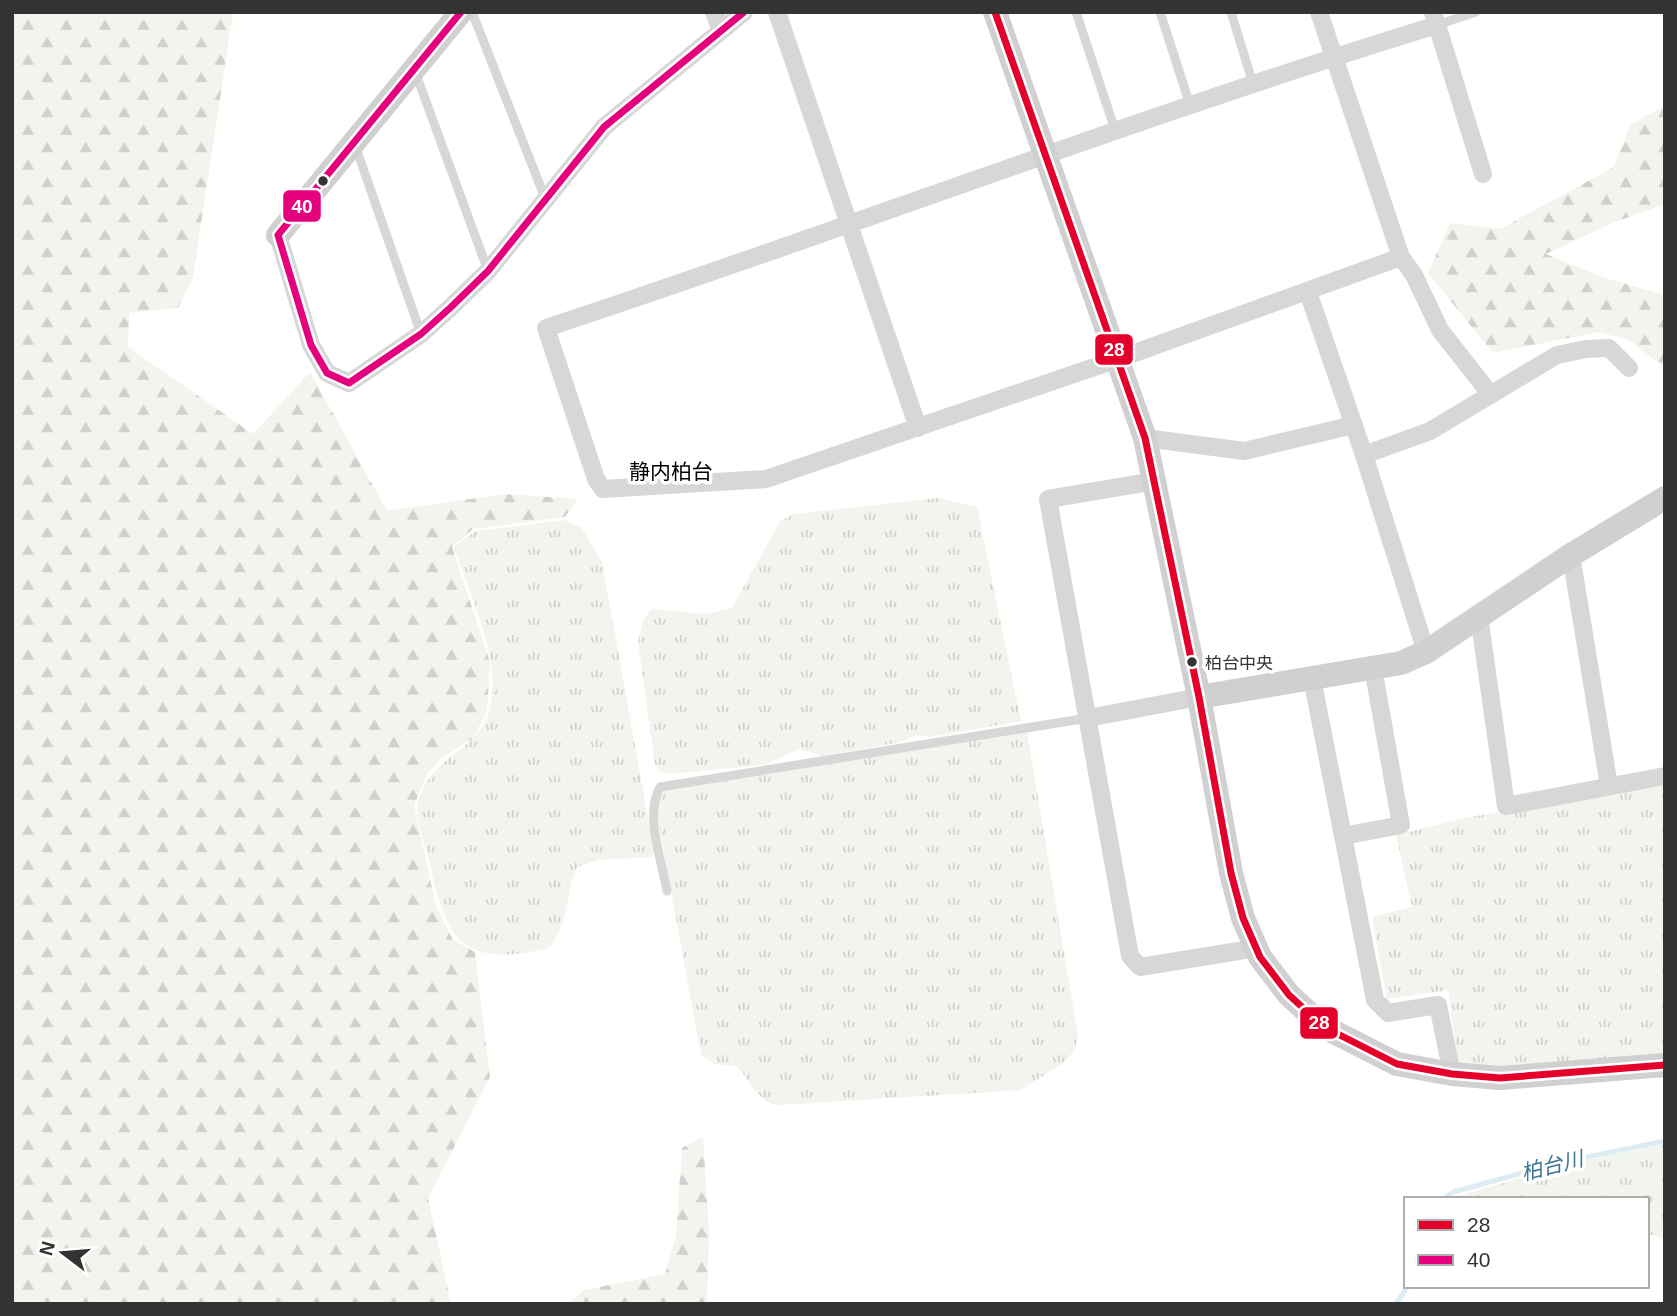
<svg xmlns="http://www.w3.org/2000/svg" width="1677" height="1316" font-family="Arial,'Noto Sans JP',sans-serif">
<style>
.grass{fill:url(#grass-tufts)}
.forest{fill:url(#forest-firs)}
.lines{fill:none;stroke-linecap:round;stroke-linejoin:round}
.stream{stroke:#ddebf3;stroke-width:5}
.lane{stroke:#d7d7d7;stroke-width:9}
.street{stroke:#d7d7d7;stroke-width:18}
.secondary{stroke:#d0d0d0;stroke-width:24}
.bus-1-casing{stroke:#fff;stroke-width:12}
.bus-2-casing{stroke:#fff;stroke-width:12}
.bus-1{stroke:#e4002b;stroke-width:7}
.bus-2{stroke:#e5007d;stroke-width:7}
.bus-dot{fill:#333;stroke:#fff;stroke-width:2.5}
.labels{text-anchor:middle;stroke-width:7;stroke-linejoin:round;paint-order:stroke}
.bus-label{font-size:17px;fill:#333;stroke:#fff;text-anchor:start}
.neighbourhood-label{font-size:21px;fill:#000;stroke:#fff}
.water-label{font-size:21px;font-style:italic;fill:#3f7597;stroke:#fff}
.line-badge{stroke:#fff;stroke-width:2.5}
.badge-label{font-size:19px;text-anchor:middle;font-weight:bold;fill:#fff}
</style>
<defs>
<pattern id="grass-tufts" width="24" height="20" patternUnits="userSpaceOnUse" patternTransform="scale(1.75)"><rect width="24" height="20" fill="#f1f5ed"/><path d="M3 7l-1-3M5 7V3M7 7l1-3M15 17l-1-3M17 17v-4M19 17l1-3" fill="none" stroke="#cfd2cc"/></pattern>
<pattern id="forest-firs" width="22" height="20" patternUnits="userSpaceOnUse" patternTransform="scale(1.75)"><rect width="22" height="20" fill="#f1f5ed"/><path d="M5 1l3.5 6h-7zM16 11l3.5 6h-7z" fill="#cfd2cc"/></pattern>
</defs>
<rect width="100%" height="100%" fill="#fff"/>
<!-- grass -->
<path class="grass" d="M938,498L977,507L1021,721L930,737L917,735L896,743L822,756L800,749L763,765L670,774L659,771L655,764L638,642L644,618L652,609L706,614L732,608L780,521L794,514Z
M564,520L581,527L602,562L654,852L651,857L598,860L577,867C565,894 569,924 549,948C461,969 445,939 429,859C425,844 414,817 418,802C432,754 476,753 489,712C504,663 469,594 454,547L475,531Z
M1027,732L1078,1036L1075,1050L1063,1063L1021,1090L778,1105C758,1103 750,1079 736,1066L714,1064L701,1055L657,814L661,794L667,790Z
M1665,786V1056L1526,1070L1458,1063L1448,990L1387,999L1372,917L1412,907L1396,835L1469,817Z
M1665,1144V1238L1647,1234V1199H1449L1564,1165Z"/>
<!-- forest -->
<path class="forest" d="M12,12H233L193,277L178,308L129,313L128,347L253,434L310,372L387,511L505,494L578,499L565,517L473,529L452,547L490,662L487,711L473,738L442,758L428,773L414,805L436,906L453,940L475,952L490,1077L428,1198L451,1304H12Z
M1660,108H1665V204L1615,222L1546,254L1602,277L1665,295V368L1629,340L1599,332L1493,353L1428,273L1450,223L1500,229L1614,167L1630,125Z
M703,1137L709,1232L707,1304H568L584,1290L665,1274L676,1235L682,1148Z"/>
<g class="lines">
<!-- stream -->
<path class="stream" d="M1443,1199L1453,1192L1563,1162L1665,1141
M1396,1304L1408,1286"/>
<!-- lane -->
<path class="lane" d="M472,12L545,198
M1076,12L1115,130
M1160,12L1190,105
M1231,12L1253,84
M1437,25L1476,12
M416,74L488,271
M356,148L421,334
M667,891C662,860 644,816 660,787L1088,718"/>
<!-- street -->
<path class="street" d="M714,12L721,31
M777,12L918,428
M1319,12L1401,257L1414,275L1440,330L1491,395
M1433,12L1483,174
M278,235L311,345L327,373L349,383L421,334L450,308L488,271L604,127L744,12
M1401,257L1118,359L766,479L603,489L596,479L546,328C844,230 1137,117 1437,25
M1308,292L1364,455L1426,652
M1145,438L1244,451L1354,425
M1364,455L1430,431L1557,355L1586,349L1609,348L1629,368
M1155,481L1048,499L1130,956L1140,967L1257,948
M1571,555L1609,786
M1479,616L1506,806L1665,776
M1312,678L1343,836L1401,825L1373,668
M1088,718L1199,697
M1343,836L1375,1000L1388,1013L1438,1005L1452,1074"/>
<!-- secondary -->
<path class="secondary" d="M995,12L1145,438L1199,697L1231,873L1243,918L1260,957L1289,995L1324,1027L1397,1064L1452,1074L1500,1078L1665,1065
M278,235L461,12
M1199,697L1401,663L1426,652L1571,555L1665,498"/>
<defs>
<path id="bus-1" d="M995,12L1145,438L1199,697L1231,873L1243,918L1260,957L1289,995L1324,1027L1397,1064L1452,1074L1500,1078L1665,1065"/>
<path id="bus-2" d="M461,12L278,235L311,345L327,373L349,383L421,334L450,308L488,271L604,127L744,12"/>
</defs>
<!-- bus-1 casing -->
<use href="#bus-1" class="bus-1-casing"/>
<!-- bus-2 casing -->
<use href="#bus-2" class="bus-2-casing"/>
<!-- bus-1 -->
<use href="#bus-1" class="bus-1"/>
<!-- bus-2 -->
<use href="#bus-2" class="bus-2"/>
</g>
<!-- markers -->
<g class="bus-dot">
<circle cx="323" cy="181" r="6"/>
<circle cx="1192" cy="662" r="6"/>
</g>
<g class="labels">
<!-- bus labels -->
<g class="bus-label">
<text x="1205" y="669">柏台中央</text>
</g>
<!-- neighbourhood labels -->
<g class="neighbourhood-label">
<text x="671" y="479">静内柏台</text>
</g>
<!-- water labels -->
<g class="water-label">
<text transform="translate(1552 1166) rotate(-14)" y="7">柏台川</text>
</g>
</g>
<g class="line-badge">
<rect x="282" y="189" width="40" height="34" rx="7" fill="#e5007d"/>
<rect x="1094" y="333" width="40" height="33" rx="7" fill="#e4002b"/>
<rect x="1299" y="1006" width="40" height="34" rx="7" fill="#e4002b"/>
</g>
<g class="badge-label">
<text x="302" y="213">40</text>
<text x="1114" y="356">28</text>
<text x="1319" y="1029">28</text>
</g>
<!-- border -->
<rect width="1677" height="1316" fill="none" stroke="#333333" stroke-width="28"/>
<!-- legend -->
<rect x="1404" y="1197" width="245" height="91" fill="#ffffff" stroke="#adadad" stroke-width="2"/>
<rect x="1418" y="1220" width="35" height="10" fill="#e4002b" stroke="#adadad" stroke-width="2"/>
<text x="1467" y="1232" font-size="21" fill="#333333">28</text>
<rect x="1418" y="1255" width="35" height="10" fill="#e5007d" stroke="#adadad" stroke-width="2"/>
<text x="1467" y="1267" font-size="21" fill="#333333">40</text>
<!-- north arrow -->
<g transform="translate(63 1253) rotate(286)" stroke="#ffffff" stroke-width="5" paint-order="stroke">
<path d="M0-5L12 26L0 18L-12 26Z" fill="#333333"/>
<text y="-10" font-size="19" font-weight="bold" text-anchor="middle" fill="#333333">N</text>
</g>
</svg>
